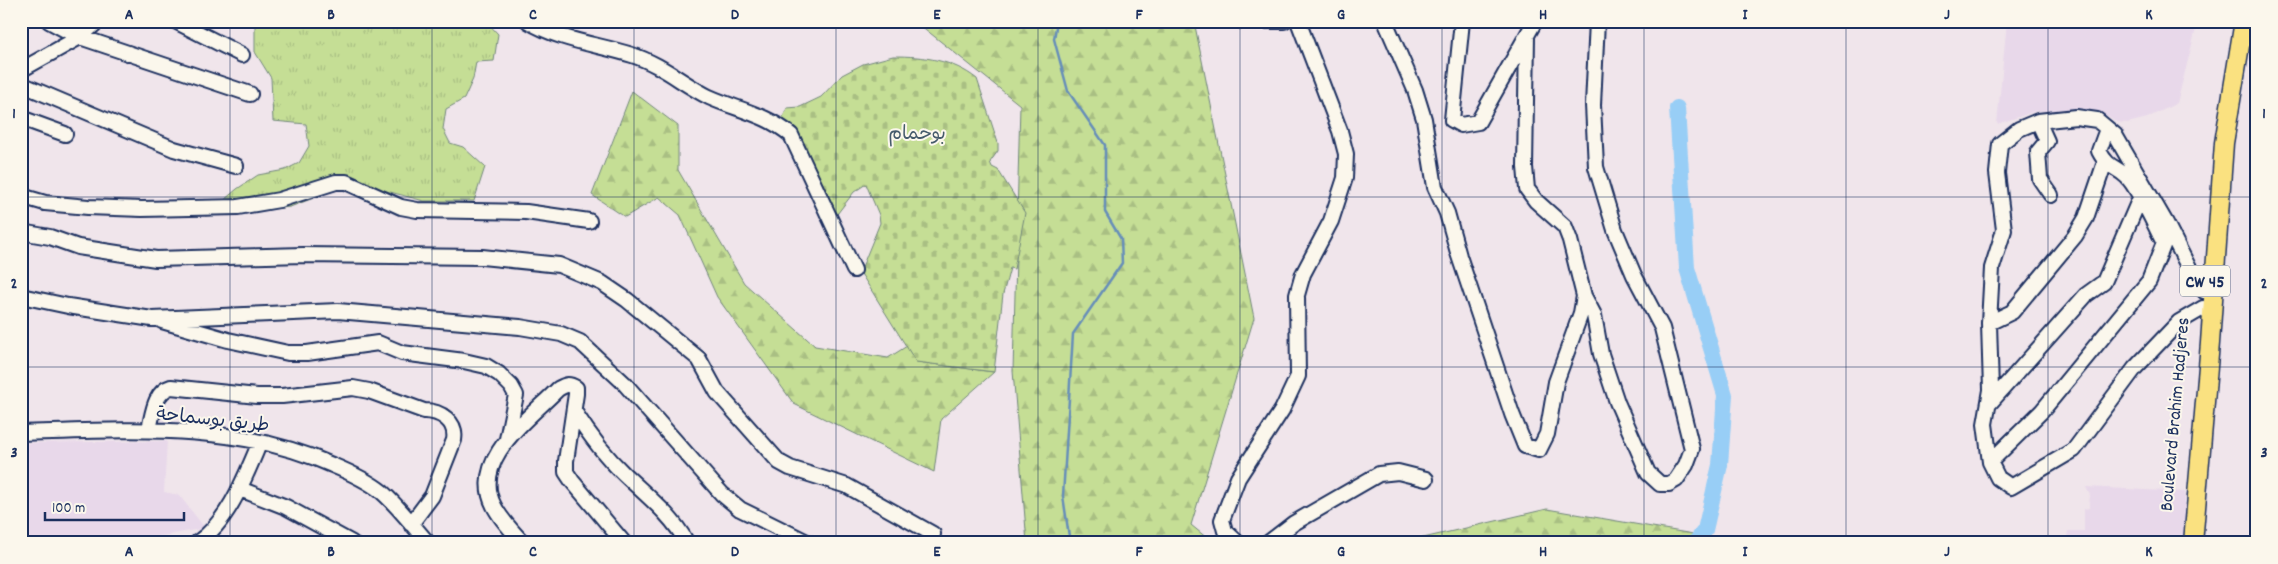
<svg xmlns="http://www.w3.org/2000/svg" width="2278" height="564" font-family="Dekko,'Playpen Sans Arabic',sans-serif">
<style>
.built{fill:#e8d8ea}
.grass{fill:url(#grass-tufts);stroke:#70867a}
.forest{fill:url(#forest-firs);stroke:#70867a}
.cemetery{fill:url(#cemetery-stones);stroke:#70867a}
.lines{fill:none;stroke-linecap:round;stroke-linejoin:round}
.stream{stroke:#668eb9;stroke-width:2.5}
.river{stroke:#98cef6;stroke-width:16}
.minor-casing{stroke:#1b2f5e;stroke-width:18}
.major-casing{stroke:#1b2f5e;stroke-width:21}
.minor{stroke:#fbf7ec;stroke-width:14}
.major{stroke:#fae180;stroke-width:18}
.grid{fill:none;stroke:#1b2f5e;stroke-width:1;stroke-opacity:0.55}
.labels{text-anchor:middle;stroke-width:4;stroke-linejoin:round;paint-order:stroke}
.shield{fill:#fbf7ec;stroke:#5e6b89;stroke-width:1}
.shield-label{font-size:18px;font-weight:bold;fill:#1b2f5e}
.park-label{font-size:19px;fill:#465b6c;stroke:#fbf7ec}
.street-label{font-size:19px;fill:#1b2f5e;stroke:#fbf7ec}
.neatline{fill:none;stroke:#1b2f5e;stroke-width:2}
.grid-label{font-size:16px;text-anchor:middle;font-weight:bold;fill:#1b2f5e}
</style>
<defs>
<pattern id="grass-tufts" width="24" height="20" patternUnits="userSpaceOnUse" patternTransform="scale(1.25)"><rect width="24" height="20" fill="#c5de95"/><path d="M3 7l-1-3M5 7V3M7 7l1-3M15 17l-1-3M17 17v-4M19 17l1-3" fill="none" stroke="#a9bf83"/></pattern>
<pattern id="forest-firs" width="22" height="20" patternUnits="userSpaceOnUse" patternTransform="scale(1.25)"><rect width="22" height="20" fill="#c5de95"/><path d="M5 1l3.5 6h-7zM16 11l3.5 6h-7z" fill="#a9bf83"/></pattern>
<pattern id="cemetery-stones" width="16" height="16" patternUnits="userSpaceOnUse" patternTransform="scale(1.25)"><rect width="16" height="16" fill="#c5de95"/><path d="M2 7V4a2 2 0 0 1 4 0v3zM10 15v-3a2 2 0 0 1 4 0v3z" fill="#a9bf83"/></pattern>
</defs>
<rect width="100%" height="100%" fill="#f0e5eb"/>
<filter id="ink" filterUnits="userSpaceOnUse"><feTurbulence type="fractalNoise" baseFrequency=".02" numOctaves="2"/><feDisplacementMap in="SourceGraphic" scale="10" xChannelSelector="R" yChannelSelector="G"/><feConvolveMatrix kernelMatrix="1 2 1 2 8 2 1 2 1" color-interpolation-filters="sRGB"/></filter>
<g filter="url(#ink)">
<!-- built -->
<path class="built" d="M2007,21H2198L2177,103L2147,118L2127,123L2117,122L2108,116L2036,111L1997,124Z
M167,441L164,492L179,495L205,528L147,539V543H21V443Z
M2086,487L2185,492V543H2066L2068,531H2084V509L2089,508L2090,495Z"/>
<!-- grass -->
<path class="grass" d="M255,21H486L498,34L494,61L476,62L473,79L464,99L446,109L443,129L450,143L463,147L485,167L474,201H424L379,189L352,188L332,191L290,207L205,216L237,189L258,175L285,170L299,163L309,146L306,124L273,121L271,78L255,52Z"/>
<!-- forest -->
<path class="forest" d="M915,21H1194L1254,318L1191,525L1213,543H1027L1013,371L1020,105Z
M632,91L678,126V170L744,283L815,346L888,358L907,346L917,362L994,372L941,419L934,472L794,404L717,297L680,215L659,197L625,217L592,195Z
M1547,509L1734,541V543H1402Z"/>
<!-- cemetery -->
<path class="cemetery" d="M893,56C924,56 953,60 977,79L998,143V151L990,162L992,167L998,170L1025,213L1014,269L1010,268L1003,294L994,372L916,362L860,272L880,223L879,215L866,184L854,192L834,218L783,121V117L787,108L800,107L821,97L842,75L863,64Z"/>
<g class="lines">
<!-- stream -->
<path class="stream" d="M1057,21L1054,39L1068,91L1105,145V212L1121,239L1122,263L1073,334L1063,496L1070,543"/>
<!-- river -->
<path class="river" d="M1677,108L1687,268L1725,395L1720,465L1705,530L1695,543"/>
<defs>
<path id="minor" d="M49,21L75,35
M67,21L80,37L250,94
M175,21L242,55
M528,21C561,41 597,44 632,55C661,64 683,84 709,97C738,110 766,114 791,135L854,270
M1242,21H1284
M1385,21L1415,90L1424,119L1435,187L1447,213L1459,256L1512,414L1525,446L1539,450L1547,434L1556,382L1581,313L1584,296L1570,240L1565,227L1536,201L1527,189L1525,167L1527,36
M1462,21L1452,120L1461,125L1478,122L1535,21
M21,70L80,37L98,21
M21,84L174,149L236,166
M21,118L65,134
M2038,121L2047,141L2038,152L2040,179L2051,195
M21,196L45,203L88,207L142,209L238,207L279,200L336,182H346L401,207L417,210L526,212L589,221
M21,232L50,237L78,247L156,259L303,255L482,257L559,265L602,283L627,300L699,359L717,392L779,462L790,468L847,486L933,534
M21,296L68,306L152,319L338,311L520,327L561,334L580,342L624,383L722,494L740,509L809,543
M1584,296L1594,315L1601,354L1617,402L1648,473L1660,484H1669L1676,480L1686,465L1692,449L1662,328L1634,275L1615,230L1596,167L1593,105L1597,21
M2203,308L2179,322L2135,368L2074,450L2011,487L1998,478L1990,462L1985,424L1991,390L1989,323L1992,268L2004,230L1997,173L2000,144L2019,129L2038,121L2076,117L2097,120L2115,135L2166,223L2193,276L2204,291
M162,321L228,340L288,353H307L378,343L402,353L464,361L486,366L499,374L511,386L516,395L507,439
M1989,323L2012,312L2075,236L2086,218L2105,162
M1989,404L2086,295L2104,282L2140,198
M574,411C588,433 605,456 624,474C647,496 672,515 687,543
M149,429C153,414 154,392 171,387L257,396H282L353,388L369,391L424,411C441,411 457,422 454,440L432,496L411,524
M21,433C125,430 235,421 332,465C349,472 367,480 382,492C399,507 413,526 428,543
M1990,462L2042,411L2149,281L2164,243C2156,228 2138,187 2127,177C2115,165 2109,170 2099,151L2107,129
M240,489L286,507L352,543
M197,543C229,521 245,477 260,442
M523,543C513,532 501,520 494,506C470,459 530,418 558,389C565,385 568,383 576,388V394L566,461V472L572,481L624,543
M1238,543L1225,531L1222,520L1238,478L1282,410L1298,376L1297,295L1303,274L1331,221L1345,178L1346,154L1340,131L1298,21
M1268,543L1294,523L1379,474L1398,472L1426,479"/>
<path id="major" d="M2193,543L2210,343L2224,143L2244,21"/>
</defs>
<!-- minor casing -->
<use href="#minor" class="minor-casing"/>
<!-- major casing -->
<use href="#major" class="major-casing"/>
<!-- minor -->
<use href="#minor" class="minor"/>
<!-- major -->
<use href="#major" class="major"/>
</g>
</g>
<!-- grid -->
<path class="grid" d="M230,21V543M432,21V543M634,21V543M836,21V543M1038,21V543M1240,21V543M1442,21V543M1644,21V543M1846,21V543M2048,21V543M21,197H2257M21,367H2257"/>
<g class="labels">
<!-- shield labels -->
<rect class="shield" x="2180" y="265.5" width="50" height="31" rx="4"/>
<g class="shield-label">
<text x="2205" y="287">CW 45</text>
</g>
<!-- park labels -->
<g class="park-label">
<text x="917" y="139">بوحمام</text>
</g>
<!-- street labels -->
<g class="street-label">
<text transform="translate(2173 414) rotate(-85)" y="7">Boulevard Brahim Hadjeres</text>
<text transform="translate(213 418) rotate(6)" y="7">طريق بوسماحة</text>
</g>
</g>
<!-- margin -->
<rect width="2278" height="564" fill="none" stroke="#fbf7ec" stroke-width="55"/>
<!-- scale -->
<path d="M45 512v8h139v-8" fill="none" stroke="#1b2f5e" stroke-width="2.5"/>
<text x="52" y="512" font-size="15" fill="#1b2f5e" stroke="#fbf7ec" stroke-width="4" paint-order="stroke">100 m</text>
<rect x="28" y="28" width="2222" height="508" class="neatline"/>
<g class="grid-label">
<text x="129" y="19">A</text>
<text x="331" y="19">B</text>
<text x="533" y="19">C</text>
<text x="735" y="19">D</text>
<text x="937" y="19">E</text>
<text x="1139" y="19">F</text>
<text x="1341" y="19">G</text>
<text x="1543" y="19">H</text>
<text x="1745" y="19">I</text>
<text x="1947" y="19">J</text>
<text x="2149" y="19">K</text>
<text x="14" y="118">1</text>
<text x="2264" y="118">1</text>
<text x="14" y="288">2</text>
<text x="2264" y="288">2</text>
<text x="14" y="457">3</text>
<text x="2264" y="457">3</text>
<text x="129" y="556">A</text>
<text x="331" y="556">B</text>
<text x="533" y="556">C</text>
<text x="735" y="556">D</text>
<text x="937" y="556">E</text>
<text x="1139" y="556">F</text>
<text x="1341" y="556">G</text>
<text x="1543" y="556">H</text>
<text x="1745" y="556">I</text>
<text x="1947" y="556">J</text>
<text x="2149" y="556">K</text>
</g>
</svg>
